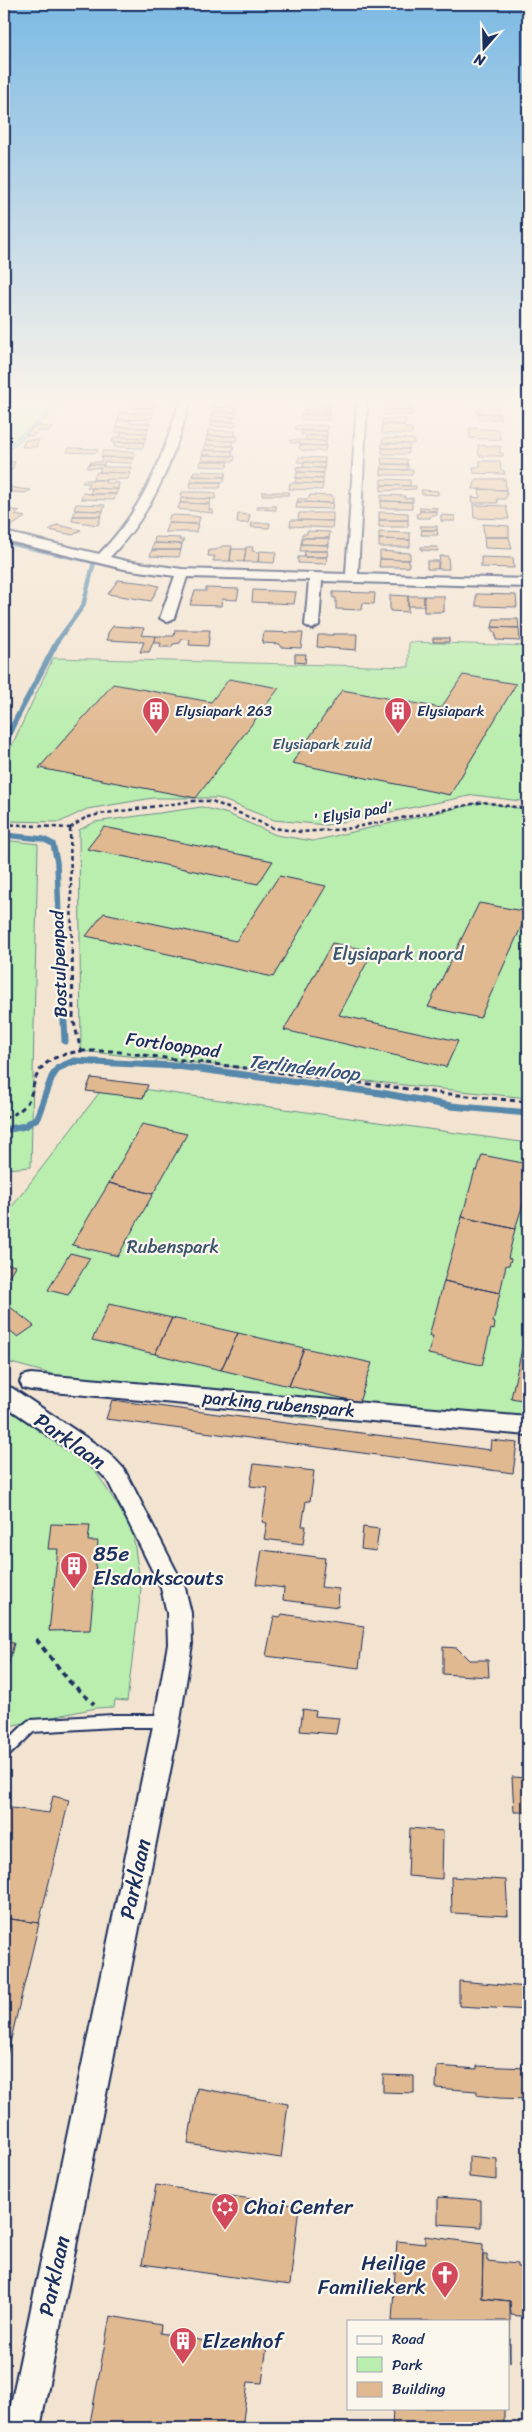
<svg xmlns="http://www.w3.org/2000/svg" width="532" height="2432" font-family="Sriracha,sans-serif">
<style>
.green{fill:#baeeaf;stroke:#6a8e86}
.water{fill:#7dc4de;stroke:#5688ab}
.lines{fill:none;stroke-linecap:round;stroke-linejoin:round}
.stream-far2{stroke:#5688ab;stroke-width:4.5}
.stream-far1{stroke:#5688ab;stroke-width:5.5}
.stream{stroke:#5688ab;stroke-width:7}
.building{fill:#e1b991;stroke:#1b2f5e}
.service-casing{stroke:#1b2f5e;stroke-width:16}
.minor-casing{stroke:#1b2f5e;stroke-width:4}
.path-far3{stroke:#1b2f5e;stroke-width:2;stroke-dasharray:3 2.5;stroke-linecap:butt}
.path-far2{stroke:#1b2f5e;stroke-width:2.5;stroke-dasharray:4 3;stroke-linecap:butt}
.path-far1{stroke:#1b2f5e;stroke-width:3;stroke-dasharray:5 4;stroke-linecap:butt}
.path{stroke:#1b2f5e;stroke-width:4;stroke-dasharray:6 4.5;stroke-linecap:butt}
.service{stroke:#fbf7ec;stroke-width:12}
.minor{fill:#fbf7ec;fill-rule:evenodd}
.labels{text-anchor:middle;stroke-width:4.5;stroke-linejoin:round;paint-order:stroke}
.far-poi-label{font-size:15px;fill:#1b2f5e;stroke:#fbf7ec;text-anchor:start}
.far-park-label{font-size:15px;fill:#3b556e;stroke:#fbf7ec}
.far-street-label{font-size:15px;fill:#1b2f5e;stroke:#fbf7ec}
.park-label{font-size:18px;fill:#3b556e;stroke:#fbf7ec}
.street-label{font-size:18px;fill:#1b2f5e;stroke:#fbf7ec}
.water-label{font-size:19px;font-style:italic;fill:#34547e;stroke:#fbf7ec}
.near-street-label{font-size:21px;fill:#1b2f5e;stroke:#fbf7ec}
.near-poi-label{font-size:21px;fill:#1b2f5e;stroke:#fbf7ec;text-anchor:start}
</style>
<rect width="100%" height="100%" fill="#f3e4d1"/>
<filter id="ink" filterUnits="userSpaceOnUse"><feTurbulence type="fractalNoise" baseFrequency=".02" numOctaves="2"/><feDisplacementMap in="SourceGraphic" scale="10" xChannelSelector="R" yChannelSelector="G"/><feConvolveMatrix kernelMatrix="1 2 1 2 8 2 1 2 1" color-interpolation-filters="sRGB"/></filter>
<g filter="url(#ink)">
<!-- green -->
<path class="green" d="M4,401H65L4,454Z
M409,642L528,646V802L474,795L326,825L274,820L218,798H153L87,809L60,822L4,821V762L53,658L409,667Z
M483,802L528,810V1098L81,1051L79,830L95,822L202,807L228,814L276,835L313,841Z
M4,840L38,844L31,1167L4,1169Z
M106,1084L528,1143V1428L313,1419L124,1394L4,1361V1217Z
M4,1406L96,1472L132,1528L141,1589L127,1701L115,1700L114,1707L96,1708L4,1727Z"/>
<!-- water -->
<path class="water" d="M63,401H68L4,454V450L8,445Z"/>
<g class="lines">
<!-- stream-far2 -->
<path class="stream-far2" d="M4,542L94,562L83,606L56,643"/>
<!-- stream-far1 -->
<path class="stream-far1" d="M4,749L12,727L57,642
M4,835L43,839L53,844L57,862L60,948"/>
<!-- stream -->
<path class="stream" d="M60,947L65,1041
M4,1130L25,1126L37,1118L52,1077L58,1068L74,1061L177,1066L381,1093L451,1106L528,1113"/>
</g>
<!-- building -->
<path class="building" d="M330,401L329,406L305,405V402H300Z
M384,401H407L408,405L414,406L384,405Z
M215,402L237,403L239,405L238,408L213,407Z
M132,403H155L154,408H130Z
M304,405L329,406V411L303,410Z
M384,405L410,406V410H384Z
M480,405H498L499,414L477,413V410H481Z
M213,407L238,408L237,412H213Z
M134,408H154L153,413H133Z
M305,410L329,411V415L304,414Z
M384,410H413V413L412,415H383Z
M120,412L133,413H153L151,419L118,420Z
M213,412H234L236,417L211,416Z
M477,413L499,414L501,419L481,420Z
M301,414L329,415L328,420H301Z
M211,416L233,417V422L210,421Z
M382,419H406L405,425L382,424Z
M118,420H131L130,423H150L148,428L120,427L116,426Z
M210,421L233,422H236L235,427L209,426Z
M382,424L405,425V428H412V434H382Z
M307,425L328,426L327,431L296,430V426Z
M34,426H39L52,427L50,431H39L32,436L26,435Z
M117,427H120L148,428L147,433L116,432Z
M469,428L498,430L501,440L470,438Z
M208,430L228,431H235V436H207Z
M301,431H327V436L301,435Z
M121,432L147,433L146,438L120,437Z
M207,436H238L237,441L206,440Z
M306,436H327L326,441L305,440Z
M114,437H120L146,438L144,442H112Z
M383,438L414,439V444L382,443Z
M25,440H39L36,447H22Z
M206,440L233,441L232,446L205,445Z
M291,440H300L326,441V446L300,445V443H290Z
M115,442H144L143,448L114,447Z
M382,443L409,444V449L382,448Z
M205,445L232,446H234L233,451L204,450Z
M300,445L326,446L325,451H304L299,448Z
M478,445L501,447L499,453H503V456H479Z
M69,448H71L98,449L97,452L93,453L67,452Z
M382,448L409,449L408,454H382Z
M204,450L233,451L232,456L202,455Z
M103,451L135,452L134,458L101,457Z
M202,455L232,456H235L234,461H201Z
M103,457L134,458L132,463L104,462V465L89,464L90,462H101Z
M299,457L325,458V463L297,462Z
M381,458L407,459V465L382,464Z
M201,461H228L227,467L200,466Z
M480,461H500L501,470L504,471L505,474L474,473L473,467H480Z
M4,462H15L12,470H4Z
M304,462L325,463L324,468L297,467L303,466Z
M89,464L104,465L103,467H132L130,473L99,472L101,468H87Z
M382,464H408V470L381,469Z
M296,467L324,468V473L297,472Z
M381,469L413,470V472L411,475H381Z
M194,471L226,472L225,477L192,476Z
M97,472H99L130,473L128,479L92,480Z
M297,472L324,473L323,479L296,478Z
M192,476L225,477L224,482H191Z
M296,478L323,479V484L295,483Z
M381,479L410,480V486L381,485Z
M476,479H505L506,490L473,489Z
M83,480H106L105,483H119L118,489L87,488L89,483H82Z
M191,482H221L220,488H190Z
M290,483H295L323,484L322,490L289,489Z
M381,485L416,486V489L381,491Z
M10,487L21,489L31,490L25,493L4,491Z
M92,488L118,489L116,494H90Z
M479,489L506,490L507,495L505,499H497L498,503H473L472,497L480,498Z
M421,490L438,491V495L422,494Z
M182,492H206L216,493L215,499L181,498Z
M262,492H289L288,495H262Z
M83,493L90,494H116L114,500L81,499Z
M310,495L333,496V503L297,502L298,499H308Z
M381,495L405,496V499L413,498V502L381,501Z
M181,498L211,499L210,504L180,503Z
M381,501L412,502V508H380Z
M297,502L333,503L332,509L296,508Z
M180,503L209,504V510H213V513L178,509Z
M76,504L105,505L103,511L74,510Z
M473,505L506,506L509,519L474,518Z
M257,506H276V510L257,509Z
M420,507L437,508V511H420Z
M7,509L20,511L15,515L25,517L10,527L4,525V511Z
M76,510L103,511L101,516H73Z
M420,511H437V515H431L430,518H417L416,514H419Z
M379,512L408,513V520H379Z
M299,513H333V521L298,520Z
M238,514L250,515L248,523H237Z
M170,515L192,516L200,517L198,524L168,523Z
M441,515L455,516V521H441Z
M73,516H101L98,525L72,521Z
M291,520L333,521L332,528L290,526Z
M379,520H408V527H379Z
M168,523L198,524L196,532H165Z
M252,523H270L269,528L251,527Z
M483,524L509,526V537H484Z
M57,525L81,530L73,535L49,530Z
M420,526H437V530H422Z
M422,530H437L438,535H421Z
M307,531L330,532L329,538H302V534H307Z
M379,532L410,533V540L379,539Z
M155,537L180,538L179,540H184L182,544L154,543Z
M484,537H509L512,549L485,548Z
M302,538H329V545L301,544Z
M379,539L410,540V547H379Z
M154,543L182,544L181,550H152Z
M301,544L329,545L328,551H300Z
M232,546L230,561H213L215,556H208L209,550H216L222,546Z
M246,547H253L252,551L259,552L258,562H244Z
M421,547H437L438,551L421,550Z
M231,549H246L244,562L230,561Z
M152,550H181L179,557L150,556Z
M260,551L276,552L274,563L258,562Z
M305,551H328L327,557H304Z
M380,551L410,553V560L380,559Z
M440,556H448L449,569H438Z
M298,557H327L326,564L298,563Z
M481,557L513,558L514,568L481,567Z
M380,559L409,560V567H379Z
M427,561H438V569H427Z
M118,580L146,583L159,586L151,601L108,594Z
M206,588L239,589L237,600L222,599L221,606L190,605L195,591H206Z
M253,590L296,592L294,604L252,602Z
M333,592L375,593L374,604L363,603L362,610L336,609V598H333Z
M476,594L516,595L517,607L476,606Z
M390,595L408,596V612L390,611Z
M408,596H424V606H408Z
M424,596H444V612H424Z
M494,619H518L519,628L492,627Z
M113,626L144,628L141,635L156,636L149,652H140L144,642L107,640L108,633Z
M492,627L519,628L520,641L496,640L495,632H492Z
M175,630H210L208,646L189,645L190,640L182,639L180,643L173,644L172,647H160L161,643H153L156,636H174Z
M264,632L303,633L301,648L280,647V644L262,643Z
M333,634H357L356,650L317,647L318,635H333Z
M433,638H449V642H433Z
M295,654H306L305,663L295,662Z
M463,675L516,684L450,795L292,763L342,690L441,708Z
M229,679L279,688L196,798L39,768L113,684L211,702Z
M104,827L273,861L258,884L87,849Z
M279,876L326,886L273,977L86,936L104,913L236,941Z
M479,903L528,912L480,1018L428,1007Z
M332,943L373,951L339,1015L458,1041L446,1067L284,1030Z
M91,1078L148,1085L143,1098L86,1091Z
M142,1124L187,1134L153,1194L109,1183Z
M482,1155L528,1164V1176L523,1194L526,1195L515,1229L462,1217L475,1170L477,1171Z
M109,1183L153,1194L118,1256L72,1245Z
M462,1217L515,1229L508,1258L511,1259L509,1265H506L500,1293L444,1281Z
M70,1253L90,1258L68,1295L48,1290Z
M4,1263L15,1266L4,1284Z
M444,1281L500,1293L493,1322L495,1323L494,1330L491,1329L482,1365L428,1354L433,1336H429Z
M4,1302L34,1326L18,1337L4,1326Z
M109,1304L172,1318L155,1354L92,1340Z
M172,1318L238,1333L221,1370L155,1354Z
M528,1322V1401L511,1398Z
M238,1333L304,1348L289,1386L221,1370Z
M304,1348L372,1363L359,1402L289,1386Z
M112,1400L490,1450L491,1440L517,1443L513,1473L106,1419Z
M254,1464L314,1471L310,1501H306L302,1526H306L303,1544L264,1539L267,1523L262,1522L268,1488L250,1486Z
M51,1524L90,1525L88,1541H98L90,1630L49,1631L58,1549H48Z
M363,1527L379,1529L376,1551L361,1549Z
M262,1550L325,1558L321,1587L339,1589L338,1607L283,1600L284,1588L256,1584Z
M282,1614L364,1626L359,1668L266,1656L274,1616L280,1617Z
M4,1642L14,1643L4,1683Z
M443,1647L457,1648L469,1660H488L489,1677L443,1674Z
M303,1709L316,1711L315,1716L339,1718L336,1734L300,1731Z
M512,1777L528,1778V1812H514Z
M53,1796L69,1800L39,1923L4,1918V1807L49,1813Z
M410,1828L443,1831L442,1879L408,1876Z
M451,1877L506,1880L508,1916L452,1913Z
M4,1918L39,1923L11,2039L4,2038Z
M459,1981L528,1987V2010L459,2006Z
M4,2038L11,2039L4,2067Z
M437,2066L477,2069V2066L528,2068V2099L498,2098L477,2095V2091L436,2088Z
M383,2075L414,2076V2093L383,2092Z
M197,2088L288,2104L281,2158L188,2144Z
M469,2156L497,2159V2180L469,2177Z
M156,2185L299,2206L290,2285L142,2264Z
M438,2197L481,2200V2227L438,2224Z
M425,2236L483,2244L482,2298L510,2301V2362L508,2321H392L397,2241L425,2244Z
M483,2255H487V2261L517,2264V2267L528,2268V2317L511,2315L510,2301L482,2298Z
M110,2316L161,2325L160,2333L249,2349L252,2338L268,2339L262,2383L248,2382L242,2428H89Z
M393,2408H504V2428H392Z"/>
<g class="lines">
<defs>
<path id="service" d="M4,1752L31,1726L113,1721H167"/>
<path id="minor" d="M180,401H190C174,459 153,513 110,557L126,561L182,569L346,574L357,401H367L358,574L528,579V587L322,581L319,625L312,629L305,625L309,580L187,577L174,618L167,622L160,618L175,576L124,569L4,540V532L99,554C142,511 163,458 180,401Z
M31,1374L528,1417V1435L31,1390L23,1388L20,1382L23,1376Z
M4,1386L12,1388L109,1453L124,1469L185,1588L191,1613L192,1644L180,1721L40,2428H6L154,1721L168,1644L167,1613L161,1588L108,1481L93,1465L4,1405Z"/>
</defs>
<!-- service casing -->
<use href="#service" class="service-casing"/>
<!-- minor casing -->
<use href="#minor" class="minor-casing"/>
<!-- path-far3 -->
<path class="path-far3" d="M524,401L528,434"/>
<!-- path-far2 -->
<path class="path-far2" d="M4,824L70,828
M70,828L85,818L100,814L194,801H212L273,828L302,832L346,829L483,802L528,809
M70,828L72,948"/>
<!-- path-far1 -->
<path class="path-far1" d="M81,1051H112L439,1093L528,1102
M4,1118C44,1105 23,1081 48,1062C57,1055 70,1053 81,1051L73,1018L72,947"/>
<!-- path -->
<path class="path" d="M4,1368L12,1373
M36,1639L70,1682L94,1704"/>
<!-- service -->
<use href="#service" class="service"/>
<!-- minor -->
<use href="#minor" class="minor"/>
</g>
</g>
<!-- sky -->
<linearGradient id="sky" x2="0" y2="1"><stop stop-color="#7dbae4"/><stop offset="0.54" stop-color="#faf3ea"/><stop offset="1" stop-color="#faf3ea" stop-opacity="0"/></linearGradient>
<rect width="532" height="742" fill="url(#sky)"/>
<!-- icons -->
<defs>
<symbol id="building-pin" viewBox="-11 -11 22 30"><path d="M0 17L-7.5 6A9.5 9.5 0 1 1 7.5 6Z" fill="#d1495b" stroke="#fbf7ec"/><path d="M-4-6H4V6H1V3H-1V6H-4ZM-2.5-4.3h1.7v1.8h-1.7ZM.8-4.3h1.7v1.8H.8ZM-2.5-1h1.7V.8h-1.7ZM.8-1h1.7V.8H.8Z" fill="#fff"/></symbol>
<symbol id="synagogue-pin" viewBox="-11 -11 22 30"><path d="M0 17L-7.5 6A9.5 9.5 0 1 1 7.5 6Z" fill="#d1495b" stroke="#fbf7ec"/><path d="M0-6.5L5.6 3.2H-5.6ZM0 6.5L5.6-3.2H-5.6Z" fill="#fff"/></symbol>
<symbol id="church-pin" viewBox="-11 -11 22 30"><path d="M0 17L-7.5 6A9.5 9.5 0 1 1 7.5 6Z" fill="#d1495b" stroke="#fbf7ec"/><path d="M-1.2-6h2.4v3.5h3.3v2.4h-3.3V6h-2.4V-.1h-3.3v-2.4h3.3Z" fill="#fff"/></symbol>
</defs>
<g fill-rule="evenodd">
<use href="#building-pin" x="140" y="695" width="32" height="43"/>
<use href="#building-pin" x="382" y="695" width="32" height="43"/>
<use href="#building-pin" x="58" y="1550" width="32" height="43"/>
<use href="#synagogue-pin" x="209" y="2191" width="32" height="43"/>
<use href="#church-pin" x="429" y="2259" width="32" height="43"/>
<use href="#building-pin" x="167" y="2325" width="32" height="43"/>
</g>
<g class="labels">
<!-- far-poi labels -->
<g class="far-poi-label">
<text x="175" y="716">Elysiapark 263</text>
<text x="417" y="716">Elysiapark</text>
</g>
<!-- far-park labels -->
<g class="far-park-label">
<text x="322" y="749">Elysiapark zuid</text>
</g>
<!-- far-street labels -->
<g class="far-street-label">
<text transform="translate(353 813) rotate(-9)" y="5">' Elysia pad'</text>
</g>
<!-- park labels -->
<g class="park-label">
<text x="398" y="960">Elysiapark noord</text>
<text x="173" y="1253">Rubenspark</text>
</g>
<!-- street labels -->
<g class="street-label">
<text transform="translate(59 964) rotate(-92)" y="6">Bostulpenpad</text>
<text transform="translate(173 1045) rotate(8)" y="6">Fortlooppad</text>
<text transform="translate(279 1404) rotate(5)" y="6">parking rubenspark</text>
</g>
<!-- water labels -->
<g class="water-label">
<text transform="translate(304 1067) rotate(7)" y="7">Terlindenloop</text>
</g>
<!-- near-street labels -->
<g class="near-street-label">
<text transform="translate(70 1441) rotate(35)" y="7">Parklaan</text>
<text transform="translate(135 1879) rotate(-78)" y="7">Parklaan</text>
<text transform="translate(54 2276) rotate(-78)" y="7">Parklaan</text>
</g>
<!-- near-poi labels -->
<g class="near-poi-label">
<text x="93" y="1561">85e<tspan x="93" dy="24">Elsdonkscouts</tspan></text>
<text x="244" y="2214">Chai Center</text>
<text x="426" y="2270" text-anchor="end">Heilige<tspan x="426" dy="24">Familiekerk</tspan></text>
<text x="202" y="2348">Elzenhof</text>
</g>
</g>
<!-- margin -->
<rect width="532" height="2432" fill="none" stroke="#fbf7ec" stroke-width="20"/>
<rect x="10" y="10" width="512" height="2412" fill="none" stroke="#1b2f5e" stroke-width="2" filter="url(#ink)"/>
<!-- legend -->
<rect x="347" y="2320" width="162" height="90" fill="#fbf7ec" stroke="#a1a7b3"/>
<rect x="357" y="2336" width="25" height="8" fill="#fbf7ec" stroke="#a1a7b3"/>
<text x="392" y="2344" font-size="15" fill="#1b2f5e">Road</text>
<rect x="357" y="2357" width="25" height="15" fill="#baeeaf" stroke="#a1a7b3"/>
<text x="392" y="2370" font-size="15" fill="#1b2f5e">Park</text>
<rect x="357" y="2382" width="25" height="15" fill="#e1b991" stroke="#a1a7b3"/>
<text x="392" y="2394" font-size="15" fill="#1b2f5e">Building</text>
<!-- north arrow -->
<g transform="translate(484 48) rotate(200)" stroke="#fbf7ec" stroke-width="4" paint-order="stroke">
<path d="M0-4L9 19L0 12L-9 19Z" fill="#1b2f5e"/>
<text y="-8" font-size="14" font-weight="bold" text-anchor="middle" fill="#1b2f5e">N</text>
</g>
</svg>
